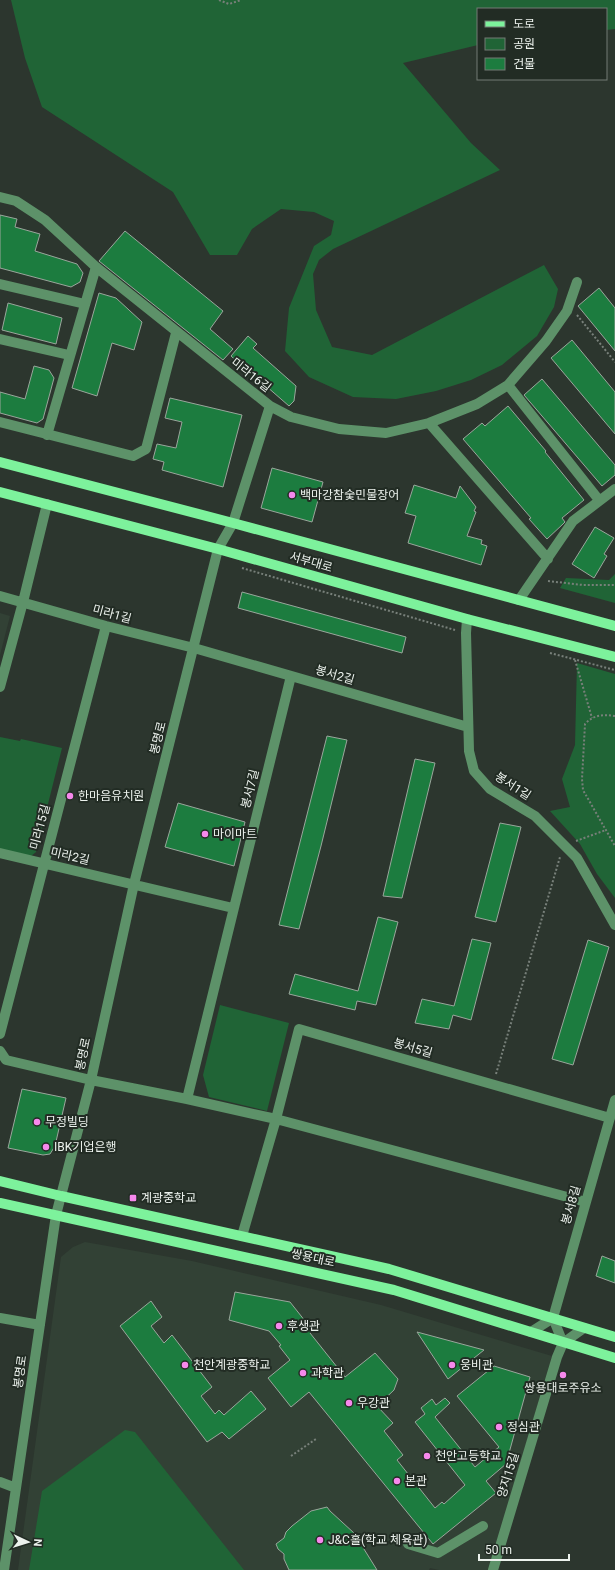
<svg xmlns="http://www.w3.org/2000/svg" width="615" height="1570" font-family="Roboto,'Noto Sans KR',sans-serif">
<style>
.built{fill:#324135}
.green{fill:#206436}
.building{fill:#1c7c3f;stroke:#9aa69c}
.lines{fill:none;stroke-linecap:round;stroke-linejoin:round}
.path{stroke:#78807a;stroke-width:2;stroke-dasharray:2 2;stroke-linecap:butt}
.minor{stroke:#5d9269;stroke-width:10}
.major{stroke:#7df29c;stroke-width:10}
.poi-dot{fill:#f688ec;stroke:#222c24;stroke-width:1.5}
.labels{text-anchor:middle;stroke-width:4;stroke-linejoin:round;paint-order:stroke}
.street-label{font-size:12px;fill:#ecf2ed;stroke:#222c24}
.poi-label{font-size:12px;fill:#ecf2ed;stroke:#222c24;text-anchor:start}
</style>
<rect width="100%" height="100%" fill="#2c362e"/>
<!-- built -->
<path class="built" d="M0,613L10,616L0,655Z
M85,1242L192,1261L381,1305L552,1356L489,1570H439L430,1568L429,1570H18L61,1257L73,1247Z"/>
<!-- green -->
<path class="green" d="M11,0H615V29L606,30V9H478V45L403,63L471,143L500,170L333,249L319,260L313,274L316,310L332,347L372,355L544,265L558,289L554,307L537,336L502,365L471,380L436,391L396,399L353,397L309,377L285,351L289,308L314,246L331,235L334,221L314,212L281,209L252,229L237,255H210L173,192L42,107L25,58Z
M615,574V603L560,588L566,578L609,580Z
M577,663L615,674V898L597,874L580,844L550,811L570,807L562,779L575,745Z
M0,737L20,741L21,739L62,748L36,852L30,857L0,850Z
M220,1005L289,1023L267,1111L209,1097L203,1075Z
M125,1430L135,1432L244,1570H29L42,1491Z"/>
<!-- building -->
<path class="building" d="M0,215L17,219L15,227L40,234L35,251L77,264L83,273L80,282L71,287L0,268Z
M125,231L223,311L210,329L233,349L223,360L99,261Z
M599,288L615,308V351L578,306Z
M99,293L116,298L142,322L134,350L112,343L97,396L72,388Z
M8,303L62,318L56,344L2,330Z
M248,336L257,344L253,348L296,386L294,401L289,406L258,379L257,380L231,356Z
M572,340L615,392V434L551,358Z
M34,366L49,370L54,378L43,419L37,423L0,413V392L25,399Z
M542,379L615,465V475L602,486L524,395Z
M170,398L242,415L223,487L162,470L164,462L153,459L157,444L176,448L182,422L165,418Z
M508,406L546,451L545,452L584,500L562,518L565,522L563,524L547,539L529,519L531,518L463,439L482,423L485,426Z
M272,468L323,482L312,522L261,508Z
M414,485L456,498L460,486L476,507L474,511L476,512L467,536L482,540L481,544L487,546L481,565L408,543L416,516L405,513Z
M595,527L614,538L604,554L607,556L594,578L572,564Z
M242,592L406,637L402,653L238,608Z
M327,736L347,740L321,846L299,929L279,925Z
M415,759L435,763L402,898L383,896Z
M178,803L245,822L234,866L165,847Z
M500,823L521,827L496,922L475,917Z
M378,917L398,922L376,1005L357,1001L355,1010L289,994L295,974L358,991Z
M472,939L491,943L471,1020L453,1015L449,1029L415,1023L422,999L454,1006Z
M588,940L609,947L573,1065L552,1059Z
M22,1089L66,1098L55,1146L50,1154L43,1155L8,1148Z
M602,1256L615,1261V1283L596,1276Z
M235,1292L290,1302L313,1331L310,1333L345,1377L375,1353L398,1379L394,1390L377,1406L393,1423L384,1431L403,1455L397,1460L435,1508L442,1502L444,1504L465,1485L415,1422L425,1414L421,1408L432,1399L436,1405L445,1398L450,1403L435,1417L475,1467L499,1447L457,1396L494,1366L530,1377L506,1464L486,1481L496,1493L433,1544L309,1392L291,1407L268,1378L290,1360L279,1346L281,1345L269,1331L229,1320Z
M151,1301L162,1317L151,1326L164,1343L172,1335L212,1387L201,1396L215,1414L219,1410L224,1415L251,1391L266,1409L229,1439L222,1432L207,1442L120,1326Z
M417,1332L484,1350L448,1379Z
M327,1507L330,1511L354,1533L377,1570H289L284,1559V1554L278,1549L276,1544L284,1538L286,1532L292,1526L311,1511Z"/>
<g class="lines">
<!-- path -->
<path class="path" d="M219,0L229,4L241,0
M577,315L615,362
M242,568L455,630
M548,581L583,585H615
M550,653L615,670
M575,660L592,718
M615,716C603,714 593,715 585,724L582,779L583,790L615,846
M576,841L606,830
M496,1074L560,857
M291,1456L316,1439"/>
<!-- minor -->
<path class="minor" d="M0,197L16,201L45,220L96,267L270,406L233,523L218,549L134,884L91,1080L56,1215L4,1570
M0,284L85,304
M0,339L69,355
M508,385L599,500
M270,406L291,417L339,429L386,433L429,423L477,404L508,385L546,341L567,311L577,282
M0,422L133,456L146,449L176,333
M429,423L548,559
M47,435L96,267
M0,596L106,626L194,648L468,727
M519,600L573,521L615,489
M467,619L466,633L469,751L474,771L490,789L535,816L577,858L615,925
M0,687L23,602L47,504
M0,853L233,908
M0,1034L106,626
M0,1051L6,1060L91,1080L187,1099L276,1119L586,1202
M187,1099L291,676
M242,1236L276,1119L299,1029L610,1118
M0,1318L40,1325
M553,1318L615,1100
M553,1318L563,1343
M531,1332L553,1318
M563,1343L584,1328
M0,1482L16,1488
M408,1544L438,1553L483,1526
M493,1570L557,1357L563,1343"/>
<!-- major -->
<path class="major" d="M0,462L233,523L615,626
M0,492L218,549L467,619L615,657
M0,1181L61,1196L389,1269L615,1337
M0,1203L394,1290L615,1358"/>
</g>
<!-- markers -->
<g class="poi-dot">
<circle cx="292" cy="495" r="4"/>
<circle cx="70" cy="796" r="4"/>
<circle cx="205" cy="834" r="4"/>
<circle cx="37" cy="1122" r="4"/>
<circle cx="46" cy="1147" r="4"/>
<rect x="129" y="1194" width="8" height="8" rx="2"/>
<circle cx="279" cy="1326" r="4"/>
<circle cx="185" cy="1365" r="4"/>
<circle cx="452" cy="1365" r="4"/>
<circle cx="303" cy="1373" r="4"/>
<circle cx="563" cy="1375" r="4"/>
<circle cx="349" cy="1403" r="4"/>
<circle cx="499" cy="1427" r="4"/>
<circle cx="427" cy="1456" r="4"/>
<circle cx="397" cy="1481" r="4"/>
<circle cx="320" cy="1540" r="4"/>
</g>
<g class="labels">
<!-- street labels -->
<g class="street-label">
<text transform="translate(251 375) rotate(38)" y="4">미라16길</text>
<text transform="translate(311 562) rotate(16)" y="4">서부대로</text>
<text transform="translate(112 614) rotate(15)" y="4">미라1길</text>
<text transform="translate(335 675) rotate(16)" y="4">봉서2길</text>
<text transform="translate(158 738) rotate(-76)" y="4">봉명로</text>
<text transform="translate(513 786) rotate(33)" y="4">봉서1길</text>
<text transform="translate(250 789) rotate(-76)" y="4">봉서7길</text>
<text transform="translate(40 827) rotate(-75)" y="4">미라15길</text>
<text transform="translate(70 856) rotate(13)" y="4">미라2길</text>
<text transform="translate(413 1048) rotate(16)" y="4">봉서5길</text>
<text transform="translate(83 1054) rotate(-78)" y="4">봉명로</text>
<text transform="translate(571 1205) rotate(-74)" y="4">봉서8길</text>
<text transform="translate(313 1258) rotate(12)" y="4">쌍용대로</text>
<text transform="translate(20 1372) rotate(-82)" y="4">봉명로</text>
<text transform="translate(508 1475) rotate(-73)" y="4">양지15길</text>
</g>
<!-- poi labels -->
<g class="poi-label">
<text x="300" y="499">백마강참숯민물장어</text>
<text x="78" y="800">한마음유치원</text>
<text x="213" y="838">마이마트</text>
<text x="45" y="1126">무정빌딩</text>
<text x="54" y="1151">IBK기업은행</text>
<text x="141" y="1202">계광중학교</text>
<text x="287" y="1330">후생관</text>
<text x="193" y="1369">천안계광중학교</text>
<text x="460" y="1369">웅비관</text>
<text x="311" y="1377">과학관</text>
<text x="563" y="1392" text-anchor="middle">쌍용대로주유소</text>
<text x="357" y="1407">우강관</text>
<text x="507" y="1431">정심관</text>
<text x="435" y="1460">천안고등학교</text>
<text x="405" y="1485">본관</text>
<text x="328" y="1544">J&amp;C홀(학교 체육관)</text>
</g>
</g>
<!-- legend -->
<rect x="477" y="8" width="130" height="72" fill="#222c24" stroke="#737b74"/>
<rect x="485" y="21" width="20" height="6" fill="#7df29c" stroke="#737b74"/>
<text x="513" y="28" font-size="12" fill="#ecf2ed">도로</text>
<rect x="485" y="38" width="20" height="12" fill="#206436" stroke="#737b74"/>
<text x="513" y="48" font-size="12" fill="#ecf2ed">공원</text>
<rect x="485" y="58" width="20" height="12" fill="#1c7c3f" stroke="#737b74"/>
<text x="513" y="68" font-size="12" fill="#ecf2ed">건물</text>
<!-- north arrow -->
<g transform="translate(28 1542) rotate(94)" stroke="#222c24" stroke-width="3" paint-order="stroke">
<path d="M0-3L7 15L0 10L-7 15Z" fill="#ecf2ed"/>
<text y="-6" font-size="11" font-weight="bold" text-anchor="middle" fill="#ecf2ed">N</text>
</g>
<!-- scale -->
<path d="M479 1554v6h90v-6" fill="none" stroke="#ecf2ed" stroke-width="2"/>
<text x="485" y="1554" font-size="12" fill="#ecf2ed" stroke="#222c24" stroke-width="3" paint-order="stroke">50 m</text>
</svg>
